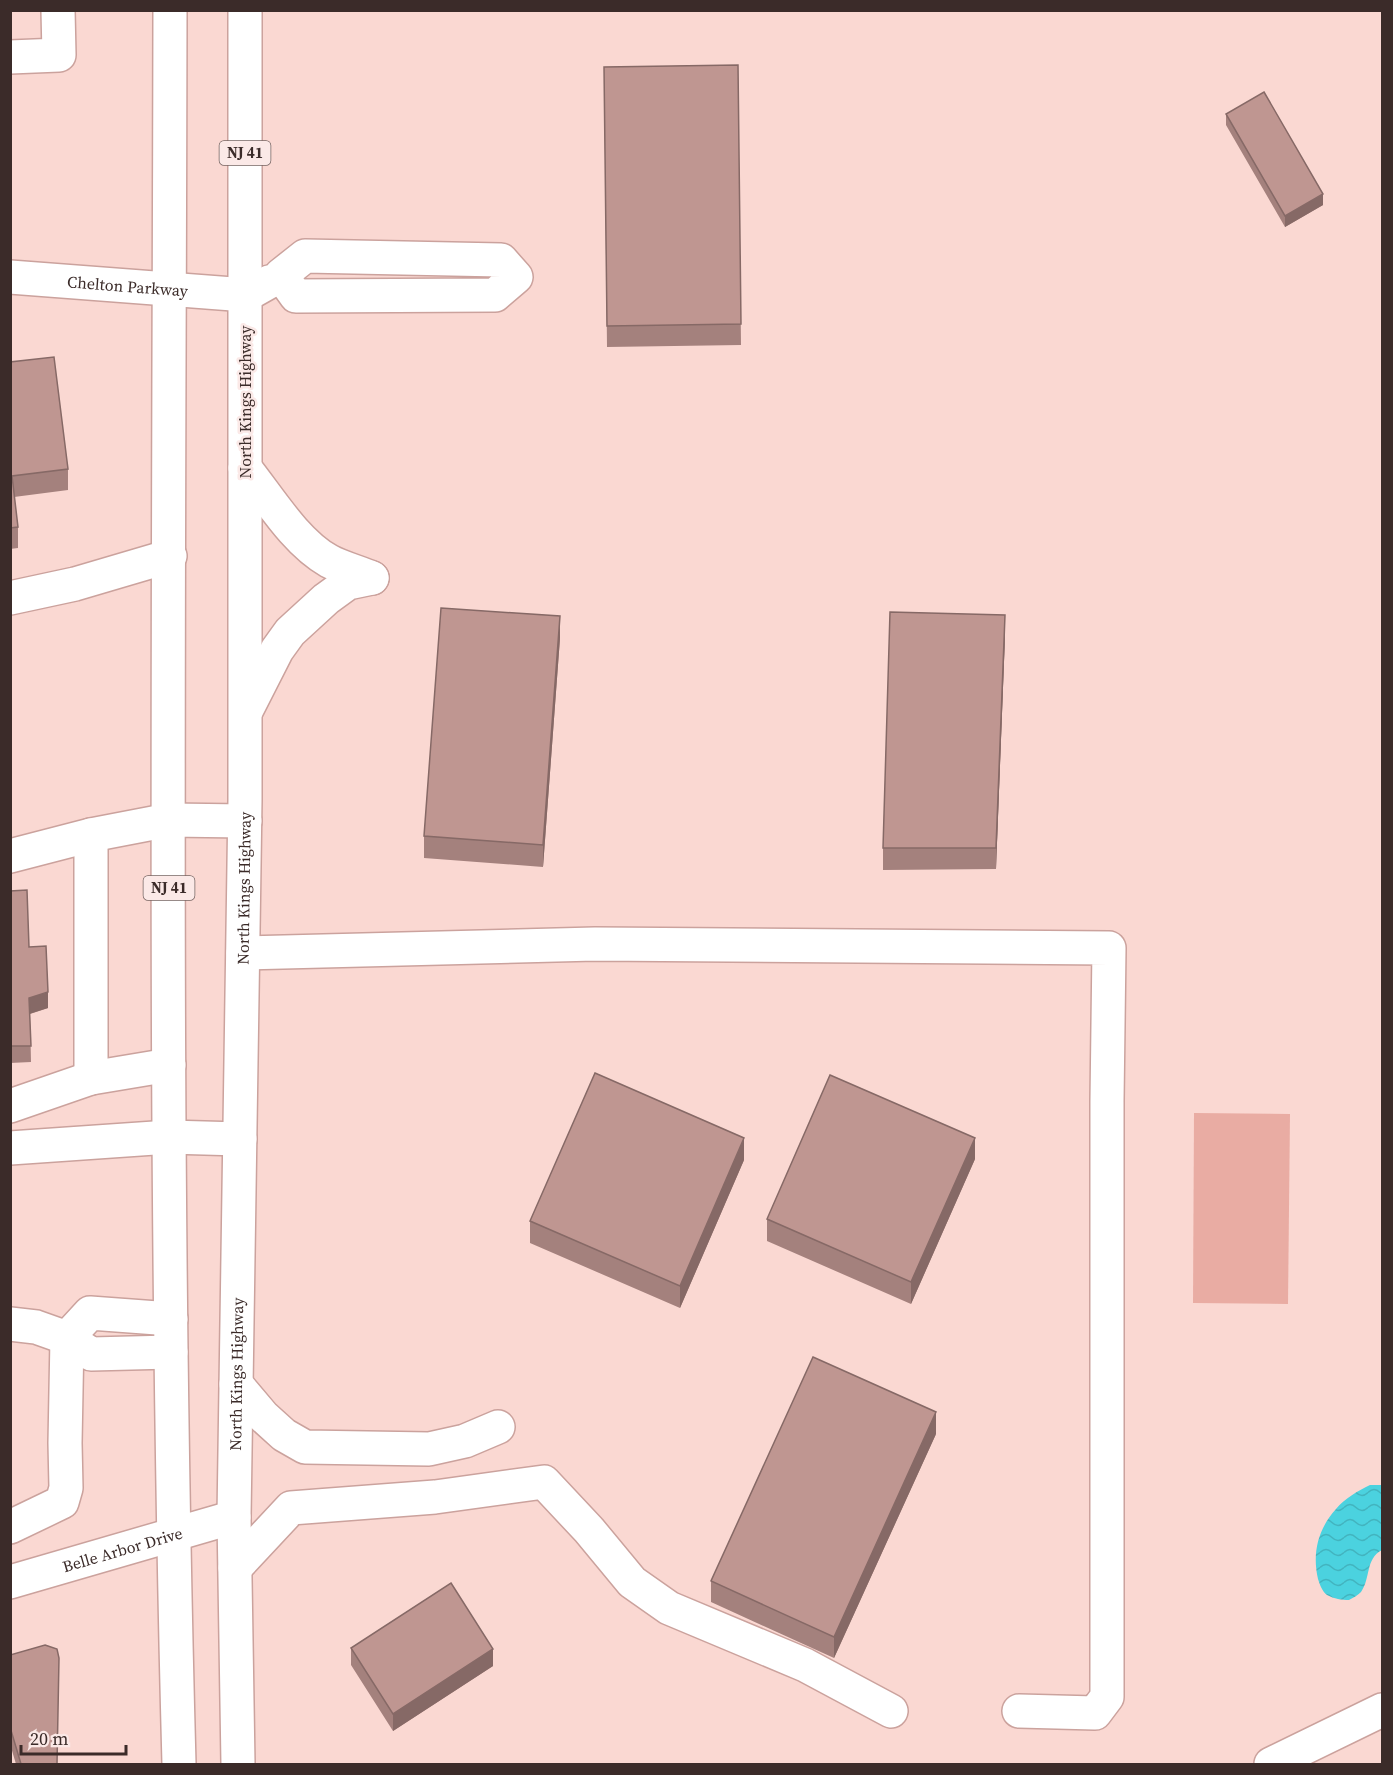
<svg xmlns="http://www.w3.org/2000/svg" width="1393" height="1775" font-family="'Source Serif 4',serif">
<style>
.pitch{fill:#e9aca3}
.water{fill:url(#water-waves)}
.lines{fill:none;stroke-linecap:round;stroke-linejoin:round}
.minor-casing{stroke:#cba29d;stroke-width:36}
.major-casing{stroke:#cba29d;stroke-width:36}
.minor{stroke:#fff;stroke-width:33}
.major{stroke:#fff;stroke-width:33}
.wall{fill:#a4817d}
.shaded-wall{fill:#866966}
.building{fill:#bf9691;stroke:#866966;stroke-width:1.5}
.labels{text-anchor:middle;stroke-width:5;stroke-linejoin:round;paint-order:stroke}
.shield{fill:#fbe9e7;stroke:#756462;stroke-width:1.5}
.shield-label{font-size:15px;font-weight:bold;fill:#3b2b29}
.street-label{font-size:16px;fill:#3b2b29;stroke:#fbe9e7}
</style>
<defs>
<pattern id="water-waves" width="16" height="10" patternUnits="userSpaceOnUse" patternTransform="scale(1.5)"><rect width="16" height="10" fill="#4bd2df"/><path d="M0 5q4-4 8 0t8 0" fill="none" stroke="#42b4bf"/></pattern>
</defs>
<rect width="100%" height="100%" fill="#fad8d2"/>
<!-- pitch -->
<path class="pitch" d="M1194,1113L1290,1114L1288,1304L1193,1303Z"/>
<!-- water -->
<path class="water" d="M1370,1485H1382V1550C1365,1559 1371,1578 1361,1592C1358,1595 1353,1598 1349,1600C1342,1600 1334,1599 1327,1595C1322,1591 1320,1585 1318,1579C1312,1553 1318,1529 1336,1509C1345,1498 1358,1491 1370,1485Z"/>
<g class="lines">
<defs>
<g id="minor">
<path d="M10,57L59,55L58,10"/>
<path d="M305,256L501,260L516,277L495,295L296,296L281,275Z"/>
<path id="s1" d="M10,277L246,295L269,282"/>
<path d="M10,598L75,584L170,556"/>
<path d="M10,856L91,835L169,820L245,821"/>
<path d="M243,953L595,944L1109,948L1107,1101V1697L1095,1713L1019,1711"/>
<path d="M91,1078V835"/>
<path d="M10,1106L91,1078L169,1065"/>
<path d="M10,1148L169,1137L240,1139"/>
<path d="M10,1324L36,1327L67,1338L91,1354L171,1352"/>
<path d="M236,1384L263,1416L284,1435L305,1447L429,1449L465,1441L498,1427"/>
<path d="M10,1527L62,1502L66,1488L65,1443L67,1338L90,1313L171,1319"/>
<path d="M235,1568L291,1508L435,1497L544,1482L589,1530L632,1582L669,1608L805,1665L891,1711"/>
<path id="s2" d="M10,1582L234,1517"/>
<path d="M1271,1764L1382,1710"/>
</g>
<g id="major">
<path d="M170,10C169,595 163,1180 179,1764"/>
<path d="M245,468C269,498 295,542 329,561C342,568 358,572 372,578"/>
<path d="M247,709L277,650L290,632L326,599L348,583L372,578"/>
<path id="s3" d="M238,1764L234,1517L245,800V10"/>
</g>
</defs>
<!-- minor casing -->
<use href="#minor" class="minor-casing"/>
<!-- major casing -->
<use href="#major" class="major-casing"/>
<!-- minor -->
<use href="#minor" class="minor"/>
<!-- major -->
<use href="#major" class="major"/>
</g>
<!-- wall -->
<path class="wall" d="M738,65L741,345L607,347L604,67Z
M1226,114L1323,205L1285,227L1226,125Z
M10,362L68,469V490L14,497L18,527V548L10,549Z
M1005,636L996,869L883,870V848Z
M560,638L543,867L424,858V836Z
M10,891L29,947L48,1008L30,1014L31,1062L10,1063Z
M975,1159L911,1304L767,1241V1219Z
M744,1160L680,1308L530,1243V1221Z
M936,1434L834,1658L711,1602V1581Z
M351,1648L493,1666L393,1731L351,1665Z
M10,1655L57,1764H16L10,1744Z"/>
<!-- shaded-wall -->
<path class="shaded-wall" d="M1323,194V205L1285,227V216Z
M1005,615V636L996,869V848Z
M560,616V638L543,867V845Z
M48,992V1008L29,1014V998Z
M744,1138V1160L680,1308V1286Z
M975,1138V1159L911,1304V1282Z
M936,1412V1434L834,1658V1637Z
M493,1649V1666L393,1731V1714Z"/>
<!-- building -->
<path class="building" d="M738,65L741,324L607,326L604,67Z
M1264,92L1323,194L1285,216L1226,114Z
M54,357L68,469L12,476L18,527L10,528V362Z
M441,608L560,616L543,845L424,836Z
M890,612L1005,615L996,848H883Z
M27,890L29,947L46,946L48,992L29,998L31,1046H10V891Z
M595,1073L744,1138L680,1286L530,1221Z
M830,1075L975,1138L911,1282L767,1219Z
M813,1357L936,1412L834,1637L711,1581Z
M451,1583L493,1649L393,1714L351,1648Z
M45,1645L57,1649L59,1658L57,1764H21L10,1727V1655Z"/>
<g class="labels">
<!-- shield labels -->
<g class="shield">
<rect x="219.5" y="141" width="51" height="24" rx="4.5"/>
<rect x="143.5" y="876" width="51" height="24" rx="4.5"/>
</g>
<g class="shield-label">
<text x="245" y="158">NJ 41</text>
<text x="169" y="893">NJ 41</text>
</g>
<!-- street labels -->
<g class="street-label">
<text dy="6" stroke="none"><textPath href="#s1" startOffset="118">Chelton Parkway</textPath></text>
<text transform="translate(245 402) rotate(-90)" y="6">North Kings Highway</text>
<text dy="6" stroke="none"><textPath href="#s3" startOffset="876">North Kings Highway</textPath></text>
<text dy="6" stroke="none"><textPath href="#s3" startOffset="390">North Kings Highway</textPath></text>
<text dy="6" stroke="none"><textPath href="#s2" startOffset="117">Belle Arbor Drive</textPath></text>
</g>
</g>
<!-- border -->
<rect width="1393" height="1775" fill="none" stroke="#3b2b29" stroke-width="24"/>
<!-- scale -->
<path d="M21 1745v9h105v-9" fill="none" stroke="#3b2b29" stroke-width="3"/>
<text x="30" y="1745" font-size="18" fill="#3b2b29" stroke="#fbe9e7" stroke-width="4.5" paint-order="stroke">20 m</text>
</svg>
